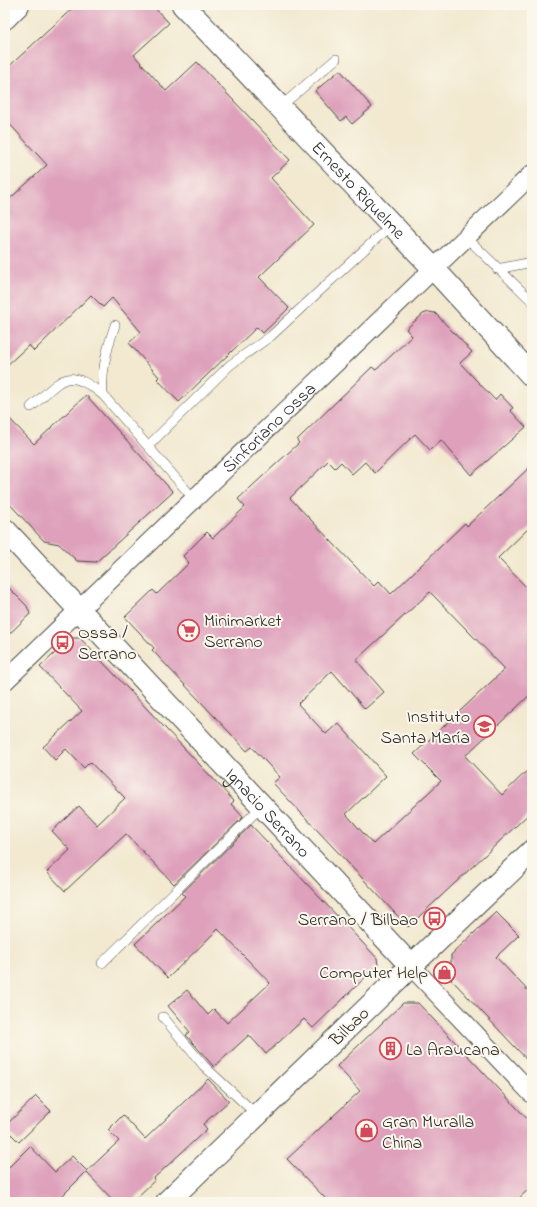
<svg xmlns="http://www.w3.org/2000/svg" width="537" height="1207" font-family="'Indie Flower',sans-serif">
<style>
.building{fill:#dea0bb;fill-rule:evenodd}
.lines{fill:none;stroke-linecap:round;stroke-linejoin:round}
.service-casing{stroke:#494844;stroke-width:10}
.minor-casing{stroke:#494844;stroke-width:20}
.tertiary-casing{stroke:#494844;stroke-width:24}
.secondary-casing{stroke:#494844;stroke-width:24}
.primary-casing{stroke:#494844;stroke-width:24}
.service{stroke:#fff;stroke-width:9}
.minor{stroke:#fff;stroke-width:18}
.tertiary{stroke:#fff;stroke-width:22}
.secondary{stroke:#fff;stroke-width:22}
.primary{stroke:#fff;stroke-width:22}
.labels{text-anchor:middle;stroke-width:4;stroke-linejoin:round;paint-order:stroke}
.street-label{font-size:18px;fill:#2b2b2b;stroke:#fbf7ec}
.poi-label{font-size:18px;fill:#2b2b2b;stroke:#fbf7ec;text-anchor:start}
</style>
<rect width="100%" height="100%" fill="#fbf7ec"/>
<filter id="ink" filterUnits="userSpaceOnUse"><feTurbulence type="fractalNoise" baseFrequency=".025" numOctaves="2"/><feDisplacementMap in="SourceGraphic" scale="8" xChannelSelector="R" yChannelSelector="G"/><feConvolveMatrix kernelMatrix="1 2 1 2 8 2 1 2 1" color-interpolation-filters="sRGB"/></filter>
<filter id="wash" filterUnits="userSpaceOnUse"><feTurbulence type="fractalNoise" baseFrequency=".012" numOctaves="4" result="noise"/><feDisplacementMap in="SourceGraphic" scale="16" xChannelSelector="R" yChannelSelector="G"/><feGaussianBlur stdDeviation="0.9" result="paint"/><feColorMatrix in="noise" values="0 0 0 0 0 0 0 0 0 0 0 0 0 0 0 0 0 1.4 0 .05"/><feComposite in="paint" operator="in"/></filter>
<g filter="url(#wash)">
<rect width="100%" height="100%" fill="#f2e9d0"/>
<g id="blocks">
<!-- building -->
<path class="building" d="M76,5H152L169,23L134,55L166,91L197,62L290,160L271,178L314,225L259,277L289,308L263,333L257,327L179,402L157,379L159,377L129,343L141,332L112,298L103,307L91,295L34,351L29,345L5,367V203L47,165L5,119V70Z
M340,70L372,107L352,124L346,117L341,121L315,91Z
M429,312L435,313L472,352L460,363L495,400L500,394L513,408L510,410L526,427L471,475L441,440L430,450L415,434L375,473L365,462L352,474L341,462L335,468L328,461L290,498L374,586L379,581L391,594L465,523L467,526L532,465V525L498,558L532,593V693L465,756L502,795L532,766V811L408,927L273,783L280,777L252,747L247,751L152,650L154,648L125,617L153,590L157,594L189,563L183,556L207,532L213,538L245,507L238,499L299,443L297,440L372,367L376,370L412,336L406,329L423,314ZM430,592L505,669L414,754L441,781L373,844L346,814L386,776L338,723L326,734L298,704L332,671L365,709L384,692L356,660Z
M86,395L173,492L96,562L77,561L59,544L44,541L5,499V414L34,444Z
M5,584L27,606L30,614L5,638Z
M71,638H80L234,801L231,804L243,817L174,884L126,834L65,891L47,872L70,850L52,831L79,806L97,825L125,798L90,762L84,768L66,749L55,760L43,747L82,711L40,667Z
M251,825L377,958L378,965L313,1028L304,1019L266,1054L249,1035L214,1067L186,1035L190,1032L168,1006L187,990L208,1015L214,1009L227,1023L270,983L218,929L168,978L135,944L185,896L182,893Z
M496,912L519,935L496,957L532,995V1065L451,979V955Z
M403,1003H418L532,1124V1186L515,1202H329L287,1159L360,1091L337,1066Z
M208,1079L229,1101L203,1124L207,1129L154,1178L155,1180L132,1202H115L86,1172L56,1202H12L5,1195V1171L30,1146L55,1172L72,1156L87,1171L119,1141L108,1130L123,1115L145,1139Z
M36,1096L51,1111L19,1142L5,1128V1126Z"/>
</g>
</g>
<g filter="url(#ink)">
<use href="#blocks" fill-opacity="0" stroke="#494844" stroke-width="1"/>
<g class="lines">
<defs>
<path id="service" d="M280,107L336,59
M467,238L532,301
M497,269L532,262
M115,325C107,349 101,370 103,395L194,499
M31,407C62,380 66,365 103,395
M148,446L230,365L271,336L392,224
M102,963L262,806
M163,1017L204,1066L257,1115"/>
<g id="minor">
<path id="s1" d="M5,681L532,174"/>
<path d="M411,966L532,1094"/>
</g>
<path id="tertiary" d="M5,18L18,5
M411,966L532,851"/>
<g id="secondary">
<path id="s2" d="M5,530L411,966L167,1202"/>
</g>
<g id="primary">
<path id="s3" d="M183,5L433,268L532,376"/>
</g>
</defs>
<!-- service casing -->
<use href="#service" class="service-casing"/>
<!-- minor casing -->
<use href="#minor" class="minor-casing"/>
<!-- tertiary casing -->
<use href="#tertiary" class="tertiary-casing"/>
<!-- secondary casing -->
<use href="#secondary" class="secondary-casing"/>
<!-- primary casing -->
<use href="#primary" class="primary-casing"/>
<!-- service -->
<use href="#service" class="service"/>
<!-- minor -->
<use href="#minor" class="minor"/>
<!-- tertiary -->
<use href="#tertiary" class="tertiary"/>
<!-- secondary -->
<use href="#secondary" class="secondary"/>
<!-- primary -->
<use href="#primary" class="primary"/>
</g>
</g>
<!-- icons -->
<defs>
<symbol id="supermarket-ring" viewBox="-11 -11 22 22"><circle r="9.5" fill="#fbf7ec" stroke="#d1495b" stroke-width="1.5"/><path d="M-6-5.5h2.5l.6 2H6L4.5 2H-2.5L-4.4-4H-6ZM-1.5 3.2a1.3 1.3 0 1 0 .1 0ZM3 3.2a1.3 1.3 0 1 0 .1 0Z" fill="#d1495b"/></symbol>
<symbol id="bus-ring" viewBox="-11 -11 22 22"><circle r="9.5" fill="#fbf7ec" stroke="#d1495b" stroke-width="1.5"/><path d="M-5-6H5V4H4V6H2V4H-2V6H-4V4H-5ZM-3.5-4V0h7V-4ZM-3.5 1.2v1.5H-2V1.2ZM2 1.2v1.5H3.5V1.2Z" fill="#d1495b"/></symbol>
<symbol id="school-ring" viewBox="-11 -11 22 22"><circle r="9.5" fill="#fbf7ec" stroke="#d1495b" stroke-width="1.5"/><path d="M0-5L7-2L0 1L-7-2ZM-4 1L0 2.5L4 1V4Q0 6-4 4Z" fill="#d1495b"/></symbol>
<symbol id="shop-ring" viewBox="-11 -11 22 22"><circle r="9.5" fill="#fbf7ec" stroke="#d1495b" stroke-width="1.5"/><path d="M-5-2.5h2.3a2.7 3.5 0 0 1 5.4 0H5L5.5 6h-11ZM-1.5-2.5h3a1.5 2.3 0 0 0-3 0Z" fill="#d1495b"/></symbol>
<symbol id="building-ring" viewBox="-11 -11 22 22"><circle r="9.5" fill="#fbf7ec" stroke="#d1495b" stroke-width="1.5"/><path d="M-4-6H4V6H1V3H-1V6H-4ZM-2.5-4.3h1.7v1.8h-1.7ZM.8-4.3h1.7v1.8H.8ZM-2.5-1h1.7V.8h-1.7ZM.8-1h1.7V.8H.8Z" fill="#d1495b"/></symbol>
</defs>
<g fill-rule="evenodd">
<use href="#supermarket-ring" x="176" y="618" width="25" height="25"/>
<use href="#bus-ring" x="50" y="630" width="25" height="25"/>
<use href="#school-ring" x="472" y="714" width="25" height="25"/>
<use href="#bus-ring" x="422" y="906" width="25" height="25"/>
<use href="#shop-ring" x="432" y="960" width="25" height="25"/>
<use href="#building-ring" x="378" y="1036" width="25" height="25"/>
<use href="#shop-ring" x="354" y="1118" width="25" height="25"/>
</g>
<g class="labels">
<!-- street labels -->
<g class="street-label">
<text dy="6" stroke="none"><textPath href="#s3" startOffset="255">Ernesto Riquelme</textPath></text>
<text dy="6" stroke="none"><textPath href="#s1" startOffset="366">Sinforiano Ossa</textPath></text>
<text dy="6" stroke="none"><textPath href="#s2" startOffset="386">Ignacio Serrano</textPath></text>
<text transform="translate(349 1026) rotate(-44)" y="6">Bilbao</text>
</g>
<!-- poi labels -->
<g class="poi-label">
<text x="204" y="626">Minimarket<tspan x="204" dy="21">Serrano</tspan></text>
<text x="78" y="638">Ossa /<tspan x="78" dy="21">Serrano</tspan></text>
<text x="470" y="722" text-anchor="end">Instituto<tspan x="470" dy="21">Santa María</tspan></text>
<text x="418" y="925" text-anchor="end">Serrano / Bilbao</text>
<text x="428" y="978" text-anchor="end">Computer Help</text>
<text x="406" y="1055">La Araucana</text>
<text x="382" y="1127">Gran Muralla<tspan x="382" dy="21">China</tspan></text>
</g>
</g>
<!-- margin -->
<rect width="537" height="1207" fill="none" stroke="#fbf7ec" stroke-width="20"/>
</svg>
